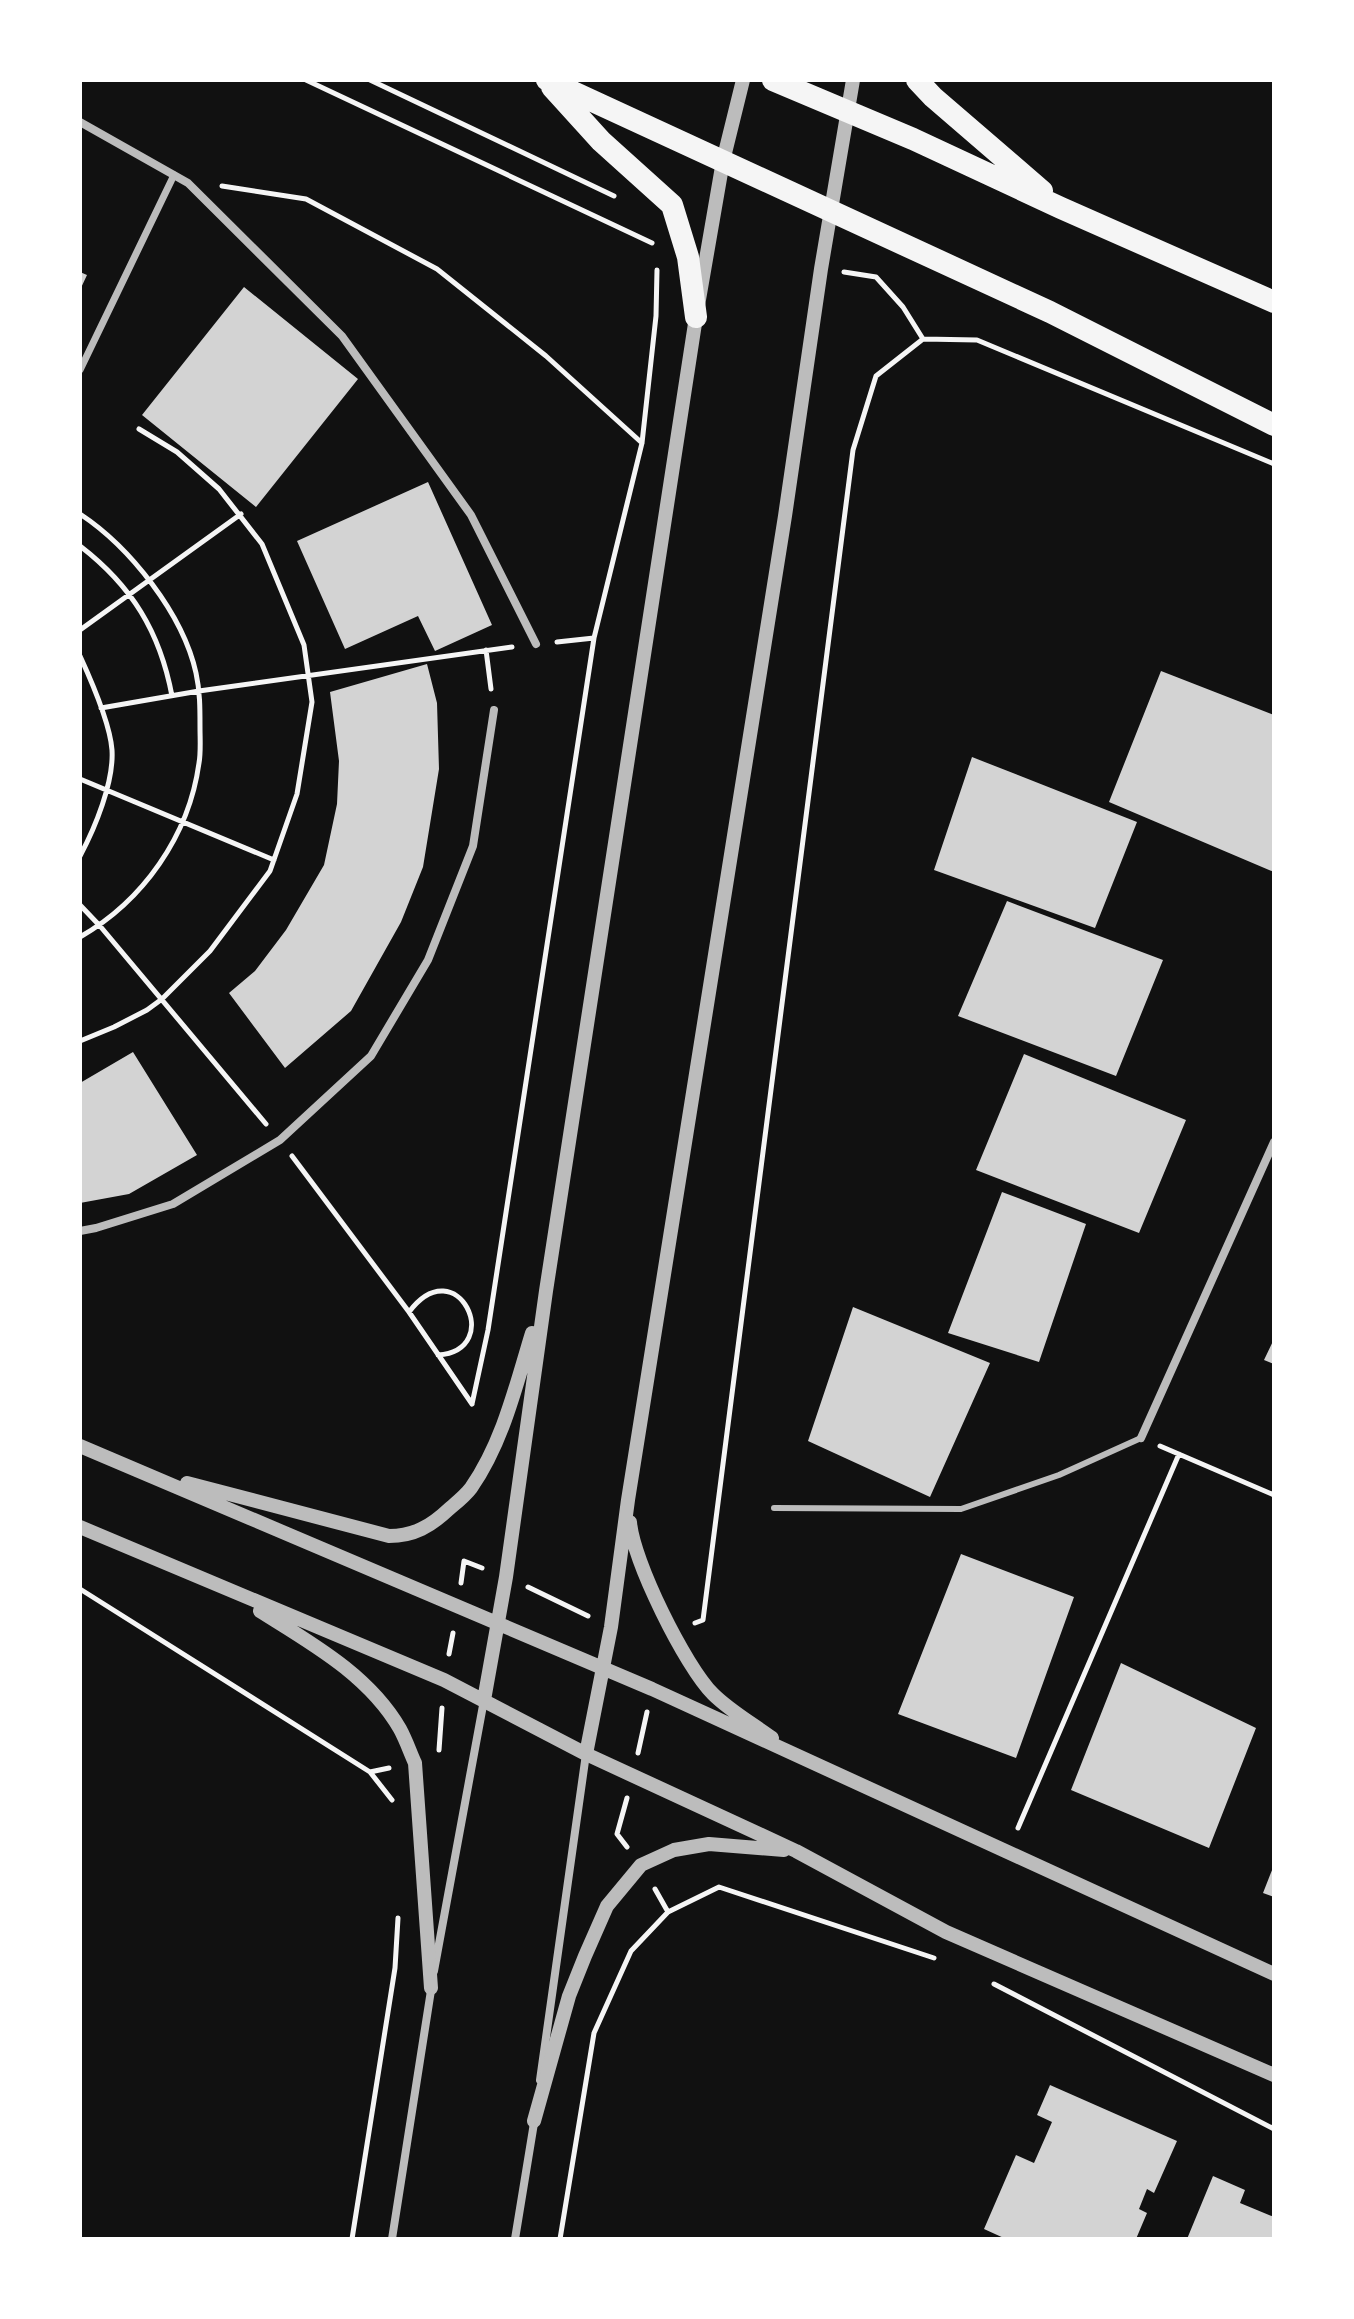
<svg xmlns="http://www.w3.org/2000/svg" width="1354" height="2319" font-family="Ubuntu,sans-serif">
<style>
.building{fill:#d3d3d3}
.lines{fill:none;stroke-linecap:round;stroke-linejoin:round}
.path{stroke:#f5f5f5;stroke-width:5}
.service{stroke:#bcbcbc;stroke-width:6}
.pedestrian{stroke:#bcbcbc;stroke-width:7}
.minor{stroke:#bcbcbc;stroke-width:8}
.tertiary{stroke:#bcbcbc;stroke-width:14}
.trunk{stroke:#f5f5f5;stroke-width:22}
</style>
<rect width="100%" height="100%" fill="#111"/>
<!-- building -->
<path class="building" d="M80,272L87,275L80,290Z
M244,287L358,379L256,507L142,415Z
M428,482L492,625L435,651L418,616L345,649L297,541Z
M427,664L437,703L439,769L423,867L401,922L351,1011L285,1068L229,993L255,971L286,930L324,865L337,804L339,761L330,692Z
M1161,671L1274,715V872L1109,802Z
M972,757L1137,822L1095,928L934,870Z
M1007,901L1163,960L1116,1076L958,1016Z
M133,1052L197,1155L129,1194L80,1203V1083Z
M1024,1054L1186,1120L1139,1233L976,1170Z
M1002,1192L1086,1224L1039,1362L948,1333Z
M853,1307L990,1363L930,1497L808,1441Z
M1274,1339V1364L1264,1360Z
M961,1554L1074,1597L1016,1758L898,1714Z
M1121,1663L1256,1728L1209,1848L1071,1790Z
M1274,1865V1897L1263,1893Z
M1050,2085L1177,2141L1154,2193L1147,2189L1139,2209L1147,2213L1136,2239H1006L984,2229L1016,2155L1034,2163L1052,2122L1037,2115Z
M1213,2176L1245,2190L1240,2203L1274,2217V2239H1187Z"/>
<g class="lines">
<!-- path -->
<path class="path" d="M306,80L652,243
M370,80L614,196
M222,186L306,199L437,269L546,356L642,443
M844,272L876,277L903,307L923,339L977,340L1274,464
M80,514C130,547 183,614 196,673C200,691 200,708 200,727C200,739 201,752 199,763C189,836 143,901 80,937
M80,546C132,586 160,632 172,696
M80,630L241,514
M557,642L594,638
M486,650L491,689
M80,656C91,680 110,723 112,750C114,782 95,828 80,856
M101,708L199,691L512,647
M80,779L274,860
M80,905L100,926L266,1124
M80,1041L114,1027L147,1010L162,999L210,951L270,871L297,794L312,702L304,645L262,544L219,489L177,452L139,429
M292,1156L409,1312L472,1404
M409,1312C457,1248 506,1350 438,1355
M472,1404L488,1330L594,638L642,443L656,316L657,270
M1160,1446L1274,1495
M461,1583L464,1561L482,1568
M528,1587L588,1616
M80,1589L370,1772L389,1768
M695,1623L703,1620L853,450L876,376L923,339
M449,1654L453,1633
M439,1750L442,1708
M638,1753L647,1712
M370,1772L392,1800
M627,1798L617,1834L627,1847
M1018,1828L1179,1454
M655,1889L668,1912L719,1887L934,1958
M994,1984L1274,2129
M352,2239L395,1968L398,1918
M560,2239L594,2033L631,1951L668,1912"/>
<!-- service -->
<path class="service" d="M774,1508L961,1509L1059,1475L1141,1438"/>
<!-- pedestrian -->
<path class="pedestrian" d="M80,370L174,175"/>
<!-- minor -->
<path class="minor" d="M80,122L188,183L342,336L471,515L536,644
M80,1231L96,1228L173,1204L280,1140L371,1056L428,960L473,846L494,710
M1141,1438L1274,1142
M434,1971L484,1700
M540,2080L586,1754
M392,2239L432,1984
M515,2239L535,2117"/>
<!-- tertiary -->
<path class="tertiary" d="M80,1446L652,1689L1274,1974
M187,1483L389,1536C414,1536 431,1526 449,1509C456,1503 465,1496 471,1488C503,1442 516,1385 532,1333
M630,1522C633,1561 685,1666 713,1694C730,1711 753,1724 772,1738
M80,1527L444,1680L586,1754L796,1851L946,1932L1274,2075
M260,1611C311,1643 369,1675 400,1729C406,1740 410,1752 415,1763L431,1988
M484,1700L506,1577L546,1291L696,317L723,161L743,80
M586,1754L611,1627L628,1500L785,516L821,269L853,80
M534,2121L569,1996L585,1956L607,1906L641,1865L674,1850L709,1844L784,1850"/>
<!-- trunk -->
<path class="trunk" d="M547,80L1050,312L1274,425
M773,80L913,139L1061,208L1274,302
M917,80L933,97L1042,191
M552,87L601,141L672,205L688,257L696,317"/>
</g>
<!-- border -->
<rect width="1354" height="2319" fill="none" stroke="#ffffff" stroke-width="164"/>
</svg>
